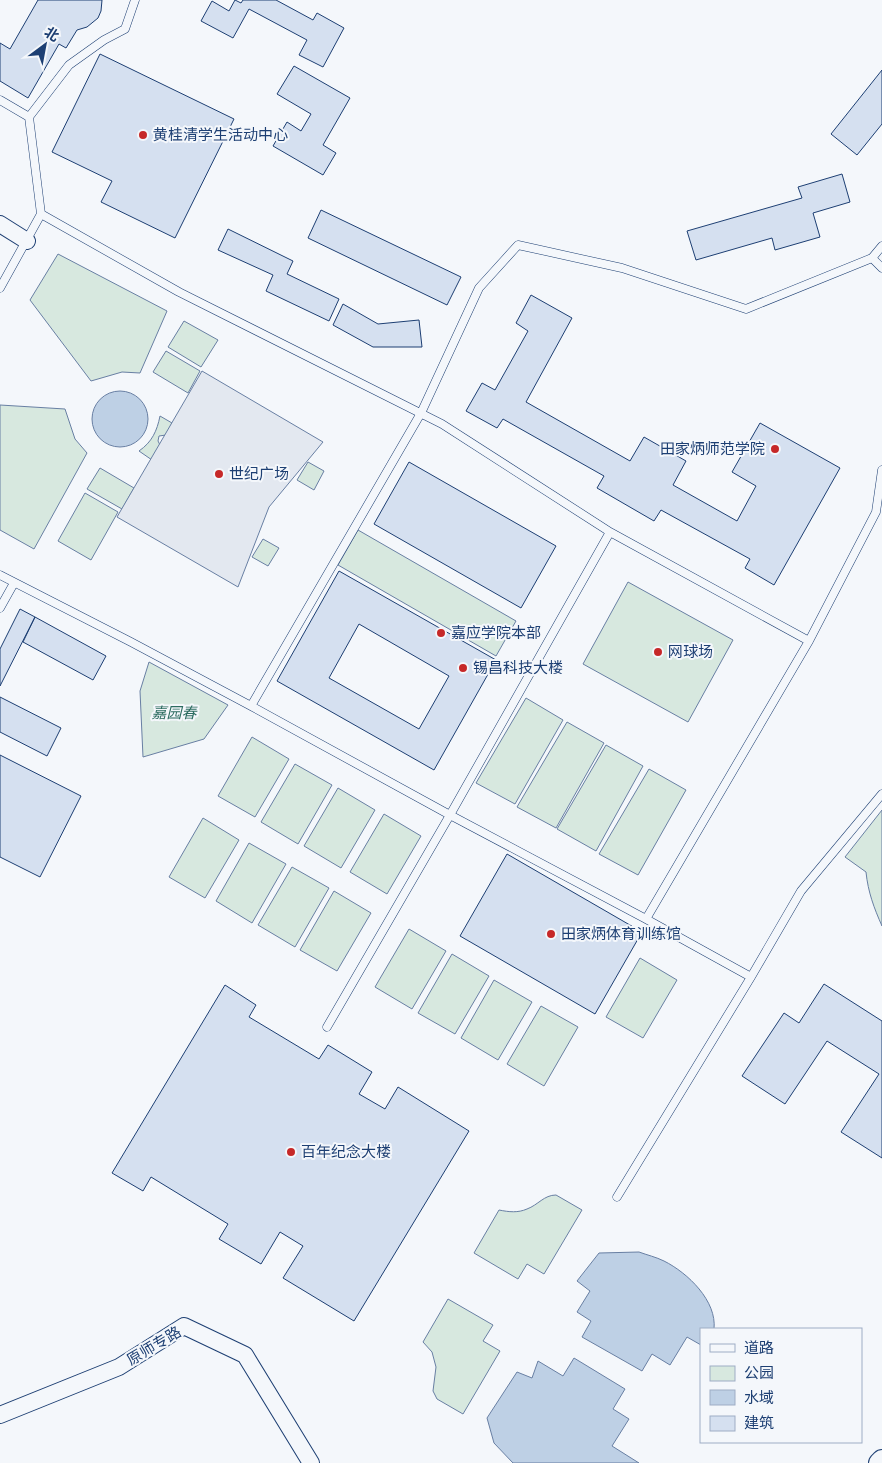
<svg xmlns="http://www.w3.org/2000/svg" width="882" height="1463" font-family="Literata,'Noto Sans SC',serif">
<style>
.green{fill:#d7e8df;stroke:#687fa3}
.parking{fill:#e3e8f0;stroke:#687fa3}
.water{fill:#bed0e5;stroke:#687fa3}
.building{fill:#d5e0f0;stroke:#1d3f73;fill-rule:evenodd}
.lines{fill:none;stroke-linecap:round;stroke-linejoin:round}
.service-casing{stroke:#1d3f73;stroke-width:9}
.minor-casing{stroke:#1d3f73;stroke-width:18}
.tertiary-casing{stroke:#1d3f73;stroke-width:22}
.service{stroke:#f4f7fb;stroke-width:8}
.minor{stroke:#f4f7fb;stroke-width:16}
.tertiary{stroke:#f4f7fb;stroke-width:20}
.poi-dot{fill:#c62828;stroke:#f4f7fb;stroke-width:2}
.labels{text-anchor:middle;stroke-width:4;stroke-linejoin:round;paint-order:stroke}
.poi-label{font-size:15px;fill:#1d3f73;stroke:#f4f7fb;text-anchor:start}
.park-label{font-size:15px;font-style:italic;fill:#2c6c60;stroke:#f4f7fb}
.street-label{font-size:15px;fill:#1d3f73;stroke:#f4f7fb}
</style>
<rect width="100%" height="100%" fill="#f4f7fb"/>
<!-- green -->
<path class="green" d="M58,254L167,311L140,373L122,372L91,381L30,300Z
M184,321L218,340L201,367L168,347Z
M166,351L200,371L188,393L153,372Z
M0,405L65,409L75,439L87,453L34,549L0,530Z
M160,416L172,423L166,435L159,436L158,441L160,445L152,460L139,451C152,442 157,431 160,416Z
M308,462L324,471L314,490L297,480Z
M100,468L134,488L122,509L87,489Z
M85,493L118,512L91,560L58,541Z
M358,530L516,621L496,656L338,565Z
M263,539L279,548L268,566L252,557Z
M628,582L733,640L688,722L583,664Z
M149,662L228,705L204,739L143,757L140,691Z
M526,698L563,720L515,804L476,783Z
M567,722L604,743L556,828L517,807Z
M252,737L289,759L255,817L218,796Z
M606,745L643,766L596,851L557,829Z
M295,764L332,785L298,844L261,822Z
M649,769L686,790L638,875L599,854Z
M338,788L375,810L341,868L304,846Z
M882,810V926C874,908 868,892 866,872L845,857Z
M384,814L421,836L387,894L350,872Z
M203,818L239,840L205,898L169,877Z
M249,843L286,864L252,923L216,901Z
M292,867L329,888L295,947L258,925Z
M334,891L371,913L337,971L300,950Z
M409,929L446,951L412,1009L375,987Z
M452,954L489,976L455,1034L418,1013Z
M640,958L677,980L643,1038L606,1017Z
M494,980L532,1002L498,1060L461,1038Z
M541,1006L578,1027L544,1086L507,1064Z
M556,1195L582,1210L544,1274L527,1264L518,1279L474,1253L499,1210C509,1212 518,1213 527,1209C538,1205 544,1195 556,1195Z
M448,1299L493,1325L483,1341L500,1351L463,1414L437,1399L433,1391L436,1367L432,1352L423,1342Z"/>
<!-- parking -->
<path class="parking" d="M202,371L323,442L269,507L238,587L117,517Z"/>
<!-- water -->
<path class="water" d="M92 419a28 28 0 1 1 56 0a28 28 0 1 1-56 0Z
M639,1252C647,1255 656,1257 664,1261C688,1273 717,1301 714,1329H701V1345L687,1337L670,1365L652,1354L642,1371L582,1337L591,1321L577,1312L590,1291L577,1281L599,1253Z
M574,1358L625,1389L613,1409L629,1419L612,1446L639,1463H513L494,1443L487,1418L517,1372L532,1378L538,1361L563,1376Z"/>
<!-- building -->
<path class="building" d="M38,0H102L101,11L98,18L87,27L77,30L66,48L59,44L28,98L0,81V43L10,49Z
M235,0L241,3L243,0H276L313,20L317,13L344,28L323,67L299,55L307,40L249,9L233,38L201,21L212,1L229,11Z
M100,54L234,119L175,238L101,202L112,181L52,152Z
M294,66L350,98L323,145L336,153L323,175L273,146L287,122L301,131L311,114L277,94Z
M882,70V124L857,155L831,134Z
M842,174L850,202L813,213L820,237L775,250L772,238L696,260L687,231L802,198L798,187Z
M321,210L461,277L447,305L308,238Z
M228,229L293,261L287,274L339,299L329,321L266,291L273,275L218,250Z
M531,295L572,318L526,402L630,461L644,437L686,461L673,485L737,521L756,486L732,472L760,423L840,468L774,585L745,568L750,559L661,510L654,521L597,488L604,476L503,419L497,428L466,411L482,383L495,390L528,331L516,323Z
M343,304L378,324L419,320L422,347H373L333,325Z
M409,462L556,546L521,608L374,524Z
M339,571L496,660L434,770L277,681ZM359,624L449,676L419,729L329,678Z
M20,609L35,617L0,686V649Z
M35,617L106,656L93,680L23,642Z
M0,697L61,728L47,756L0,732Z
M0,755L81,796L40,877L0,857Z
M507,854L642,932L595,1014L460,936Z
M824,984L882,1021V1158L841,1132L879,1074L827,1041L785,1104L742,1076L784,1013L799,1023Z
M225,985L256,1005L249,1017L319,1059L328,1045L372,1072L359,1094L385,1109L398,1087L469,1131L354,1321L283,1278L303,1246L280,1232L261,1264L219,1239L228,1224L151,1177L143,1191L112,1173Z"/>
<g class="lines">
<defs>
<path id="service" d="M0,100L29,117
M41,214L179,292L442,424L610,532L809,641L646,919
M882,246L872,258L882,268
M0,288L41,214L29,117L69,65L104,40L125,29L135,0
M0,575L131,642L251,706L450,815L646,919L751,977
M0,608L14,583
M809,641L876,512L882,470
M251,706L421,413L479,288L518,245L622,268L746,309L872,258
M327,1027L450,815L610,532
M617,1197L751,977L801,891L882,794"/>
<path id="minor" d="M0,224L27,241
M0,1415L119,1367L184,1326L245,1355L311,1463"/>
<path id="tertiary" d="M879,1463L882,1460"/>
</defs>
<!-- service casing -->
<use href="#service" class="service-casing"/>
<!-- minor casing -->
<use href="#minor" class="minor-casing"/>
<!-- tertiary casing -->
<use href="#tertiary" class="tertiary-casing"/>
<!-- service -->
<use href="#service" class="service"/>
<!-- minor -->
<use href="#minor" class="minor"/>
<!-- tertiary -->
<use href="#tertiary" class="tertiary"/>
</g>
<!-- markers -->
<g class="poi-dot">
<circle cx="143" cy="135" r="5"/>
<circle cx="775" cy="449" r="5"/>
<circle cx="219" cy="474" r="5"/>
<circle cx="441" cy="633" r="5"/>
<circle cx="658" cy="652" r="5"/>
<circle cx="463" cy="668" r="5"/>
<circle cx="551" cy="934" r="5"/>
<circle cx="291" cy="1152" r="5"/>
</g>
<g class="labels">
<!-- poi labels -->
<g class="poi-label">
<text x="153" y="140">黄桂清学生活动中心</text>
<text x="765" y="454" text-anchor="end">田家炳师范学院</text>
<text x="229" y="479">世纪广场</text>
<text x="451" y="638">嘉应学院本部</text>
<text x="668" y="657">网球场</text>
<text x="473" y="673">锡昌科技大楼</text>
<text x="561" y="939">田家炳体育训练馆</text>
<text x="301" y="1157">百年纪念大楼</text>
</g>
<!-- park labels -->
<g class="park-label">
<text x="174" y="718">嘉园春</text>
</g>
<!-- street labels -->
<g class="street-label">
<text transform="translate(154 1346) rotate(-31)" y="5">原师专路</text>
</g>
</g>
<!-- legend -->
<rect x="700" y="1328" width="162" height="115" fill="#f4f7fb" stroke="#9eadc5"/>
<rect x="710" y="1344" width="25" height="8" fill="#f4f7fb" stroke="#9eadc5"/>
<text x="744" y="1353" font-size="15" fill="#1d3f73">道路</text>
<rect x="710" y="1366" width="25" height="15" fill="#d7e8df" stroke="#9eadc5"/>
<text x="744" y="1378" font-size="15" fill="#1d3f73">公园</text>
<rect x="710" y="1390" width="25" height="15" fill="#bed0e5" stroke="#9eadc5"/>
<text x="744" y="1403" font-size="15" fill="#1d3f73">水域</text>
<rect x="710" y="1416" width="25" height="15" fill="#d5e0f0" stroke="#9eadc5"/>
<text x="744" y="1428" font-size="15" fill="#1d3f73">建筑</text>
<!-- north arrow -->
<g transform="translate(45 45) rotate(32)" stroke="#f4f7fb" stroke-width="4" paint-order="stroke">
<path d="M0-4L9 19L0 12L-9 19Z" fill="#1d3f73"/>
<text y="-8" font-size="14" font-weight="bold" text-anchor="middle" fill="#1d3f73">北</text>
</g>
</svg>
